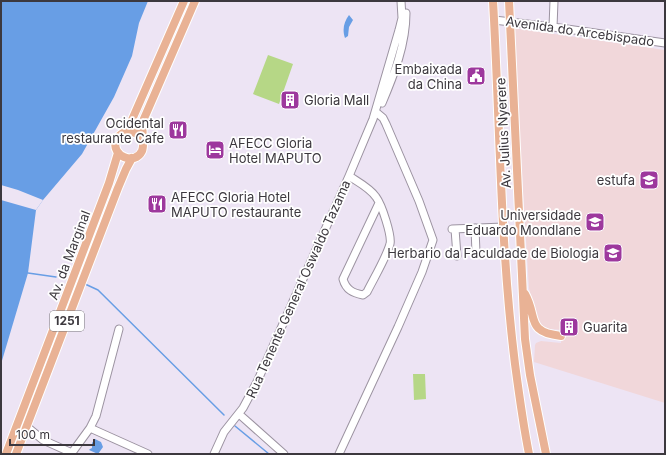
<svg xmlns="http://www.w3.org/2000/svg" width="666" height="455" font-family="Inter,sans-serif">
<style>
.education{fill:#f1d7da}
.green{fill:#b6d786}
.water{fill:#689ee5}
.pier{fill:#ede4f4}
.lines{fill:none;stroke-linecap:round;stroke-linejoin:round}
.stream{stroke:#689ee5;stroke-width:1.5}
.minor-casing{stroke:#9c93a1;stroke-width:9}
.major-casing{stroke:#fff;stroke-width:10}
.minor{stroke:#fff;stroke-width:7}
.major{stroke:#e9b295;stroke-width:8}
.labels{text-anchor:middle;stroke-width:3.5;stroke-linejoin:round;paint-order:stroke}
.shield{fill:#fff;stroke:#767478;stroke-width:1}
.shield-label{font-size:12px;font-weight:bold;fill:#3c383e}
.street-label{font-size:13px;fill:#3c383e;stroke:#fff}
.poi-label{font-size:13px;fill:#3c383e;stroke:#fff;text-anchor:end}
</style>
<rect width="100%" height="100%" fill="#ede4f4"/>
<!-- education -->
<path class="education" d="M513,28L665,50V403L534,362L535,345L536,343L541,341L561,343L562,330L550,329L543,326L539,322L536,318L529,288Z"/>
<!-- green -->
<path class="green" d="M268,55L293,64L279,104L253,94Z
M413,374H425L426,399L414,400Z"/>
<!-- water -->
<path class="water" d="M1,1H148L139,23L132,56L114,97L82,154L43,200L36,210L28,273L1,364Z
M349,15L353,20L349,27L348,36L345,38C342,29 344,22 349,15Z
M95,439L101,442L103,447L98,454L89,450L90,449L92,448V443Z"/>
<!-- pier -->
<path class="pier" d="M1,185L18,190L43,200L36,210L1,200Z"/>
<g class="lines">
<!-- stream -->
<path class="stream" d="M28,273L56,277
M85,284L98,290L224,415
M235,426L269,454"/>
<defs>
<path id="minor" d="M494,20L553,27L665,43
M553,27L554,1
M382,103C394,75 406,44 406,13
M349,176C358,182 370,188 376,197C382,205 392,236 390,244C386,258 374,278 367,292L363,295C353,293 346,290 343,279L379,203
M475,228L476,253
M452,229L504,227
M455,229L457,256
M239,414L284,454
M26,426L43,440L72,453
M90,428L148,454
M71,454L90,428L96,416L119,329
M214,454L224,432L243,408L257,382L349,176L373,119L399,30L402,18L401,1
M339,454L398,327L422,272L433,240L419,201L386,124L383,118L377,113"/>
<path id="major" d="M184,1L131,122C129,125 127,129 124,132C121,135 117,136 116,141C111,156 135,166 142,151C145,144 141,130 143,121L195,1
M493,1C500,122 500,244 515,364C519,394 523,424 529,454
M509,1L525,339L530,375L546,454
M124,132C133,130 139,133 142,141
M525,294C538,317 525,332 561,336
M6,454L109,183L118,153
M16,454L118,188L126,169L132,158"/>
</defs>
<!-- minor casing -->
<use href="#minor" class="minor-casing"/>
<!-- major casing -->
<use href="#major" class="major-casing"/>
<!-- minor -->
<use href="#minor" class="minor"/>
<!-- major -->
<use href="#major" class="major"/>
</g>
<!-- icons -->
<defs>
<symbol id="civic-square" viewBox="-11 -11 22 22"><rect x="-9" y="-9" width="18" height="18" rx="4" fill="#9d389d" stroke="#fff"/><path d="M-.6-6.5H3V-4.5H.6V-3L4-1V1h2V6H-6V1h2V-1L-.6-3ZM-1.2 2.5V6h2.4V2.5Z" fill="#fff"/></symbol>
<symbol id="building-square" viewBox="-11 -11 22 22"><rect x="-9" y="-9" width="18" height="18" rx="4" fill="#9d389d" stroke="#fff"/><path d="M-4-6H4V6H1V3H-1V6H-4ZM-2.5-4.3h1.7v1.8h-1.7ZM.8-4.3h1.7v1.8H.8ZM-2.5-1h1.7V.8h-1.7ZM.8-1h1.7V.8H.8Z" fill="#fff"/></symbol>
<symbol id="restaurant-square" viewBox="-11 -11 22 22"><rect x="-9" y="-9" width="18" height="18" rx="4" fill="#9d389d" stroke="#fff"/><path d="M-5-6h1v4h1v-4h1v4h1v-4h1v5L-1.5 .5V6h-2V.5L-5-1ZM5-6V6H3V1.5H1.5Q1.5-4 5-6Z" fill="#fff"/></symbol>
<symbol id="hotel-square" viewBox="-11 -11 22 22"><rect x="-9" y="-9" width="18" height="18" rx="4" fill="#9d389d" stroke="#fff"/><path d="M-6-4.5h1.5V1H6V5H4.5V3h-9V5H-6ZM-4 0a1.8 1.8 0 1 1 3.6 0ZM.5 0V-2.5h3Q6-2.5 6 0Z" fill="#fff"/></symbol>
<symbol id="university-square" viewBox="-11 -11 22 22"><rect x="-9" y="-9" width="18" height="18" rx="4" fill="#9d389d" stroke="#fff"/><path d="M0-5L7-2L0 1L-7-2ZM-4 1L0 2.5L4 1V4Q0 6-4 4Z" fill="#fff"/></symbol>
</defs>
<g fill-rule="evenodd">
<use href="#civic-square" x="465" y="65" width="22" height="22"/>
<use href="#building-square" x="279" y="89" width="22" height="22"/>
<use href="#restaurant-square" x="167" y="119" width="22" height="22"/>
<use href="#hotel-square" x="204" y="139" width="22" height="22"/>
<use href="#university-square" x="638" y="169" width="22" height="22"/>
<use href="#restaurant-square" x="146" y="193" width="22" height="22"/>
<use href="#university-square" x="584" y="211" width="22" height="22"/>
<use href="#university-square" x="602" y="242" width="22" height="22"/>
<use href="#building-square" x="558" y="316" width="22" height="22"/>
</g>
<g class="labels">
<!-- shield labels -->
<rect class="shield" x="50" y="311" width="34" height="20" rx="3"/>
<g class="shield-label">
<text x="67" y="325">1251</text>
</g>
<!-- street labels -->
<g class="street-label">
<text transform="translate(580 31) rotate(8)" y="5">Avenida do Arcebispado</text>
<text transform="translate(503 133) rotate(-93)" y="5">Av. Julius Nyerere</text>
<text transform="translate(69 255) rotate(-69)" y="5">Av. da Marginal</text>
<text transform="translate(298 289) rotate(-66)" y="5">Rua Tenente General Oswaldo Tazama</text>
</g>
<!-- poi labels -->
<g class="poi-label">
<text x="462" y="74">Embaixada<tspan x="462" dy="15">da China</tspan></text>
<text x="304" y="105" text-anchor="start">Gloria Mall</text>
<text x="164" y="128">Ocidental<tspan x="164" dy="15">restaurante Cafe</tspan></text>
<text x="229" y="148" text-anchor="start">AFECC Gloria<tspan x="229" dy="15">Hotel MAPUTO</tspan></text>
<text x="635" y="185">estufa</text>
<text x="171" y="202" text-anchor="start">AFECC Gloria Hotel<tspan x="171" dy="15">MAPUTO restaurante</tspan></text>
<text x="581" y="220">Universidade<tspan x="581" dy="15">Eduardo Mondlane</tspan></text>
<text x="599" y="258">Herbario da Faculdade de Biologia</text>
<text x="583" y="332" text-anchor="start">Guarita</text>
</g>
</g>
<!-- border -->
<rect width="666" height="455" fill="none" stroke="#3c383e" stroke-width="4"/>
<!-- scale -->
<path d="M10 439v6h84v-6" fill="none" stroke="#3c383e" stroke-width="2"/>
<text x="16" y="439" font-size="12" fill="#3c383e" stroke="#ffffff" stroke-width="3" paint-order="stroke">100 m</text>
</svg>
